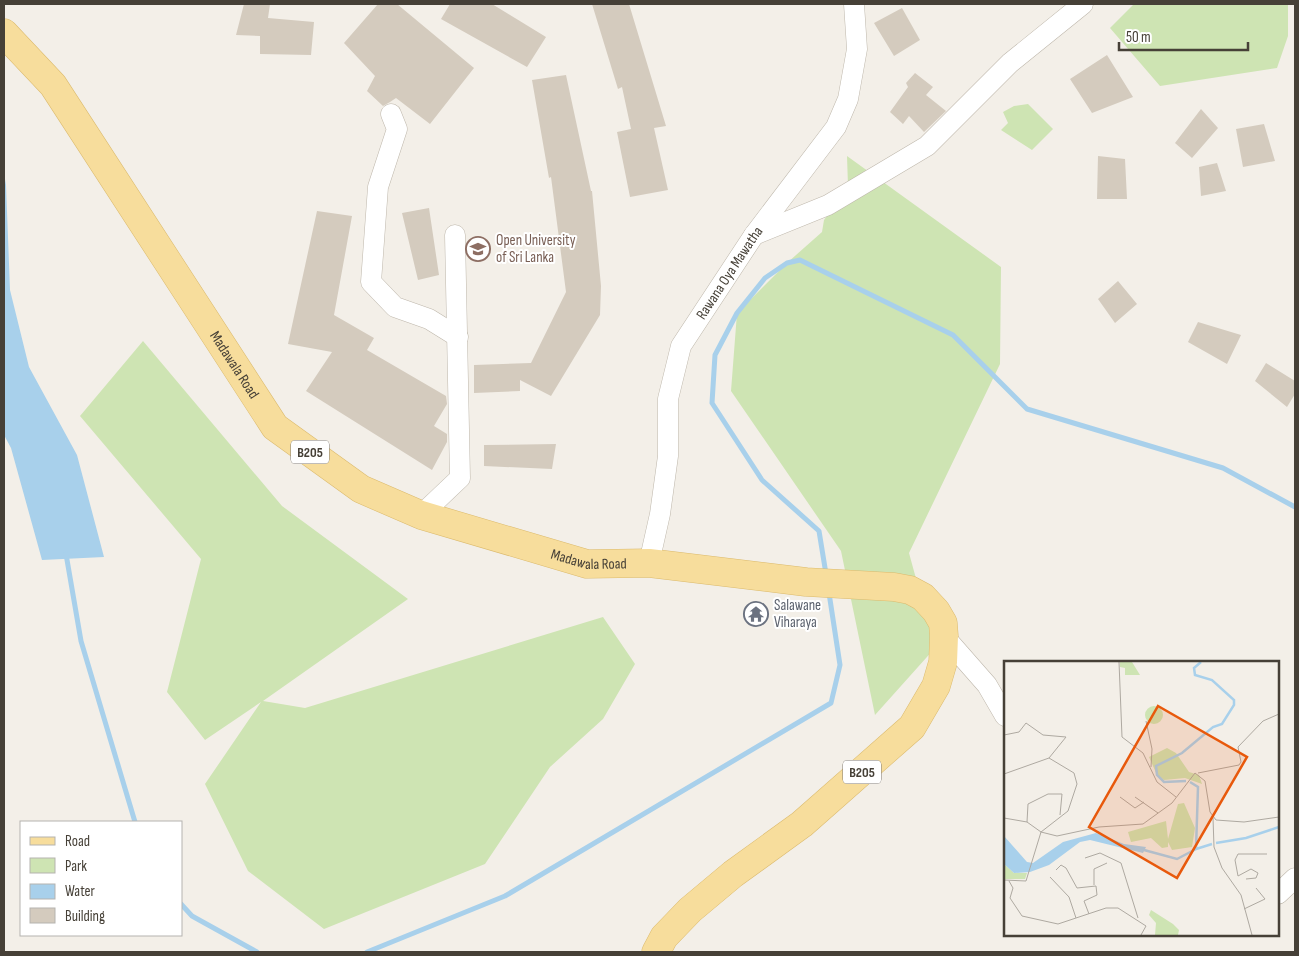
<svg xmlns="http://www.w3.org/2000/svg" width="1299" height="956" font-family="'Sofia Sans Condensed',sans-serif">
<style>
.green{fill:#cee4b3}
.water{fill:#a8d0eb}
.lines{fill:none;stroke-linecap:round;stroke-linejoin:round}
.stream{stroke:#a8d0eb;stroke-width:5}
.building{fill:#d4cbbe}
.minor-casing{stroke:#beb7ab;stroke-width:21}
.primary-casing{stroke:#dbba6d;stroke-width:29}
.minor{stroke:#fff;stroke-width:20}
.primary{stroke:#f7dd9c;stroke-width:28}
.labels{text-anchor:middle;stroke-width:4;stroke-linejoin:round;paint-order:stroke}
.shield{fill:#fff;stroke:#7e7973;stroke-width:1}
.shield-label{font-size:14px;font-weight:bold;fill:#464037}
.education-label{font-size:15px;fill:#785e54;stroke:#fff;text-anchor:start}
.street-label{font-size:15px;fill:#464037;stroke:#fff}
.worship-label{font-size:15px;fill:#5b616d;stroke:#fff;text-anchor:start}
.inset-river{fill:none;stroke:#a8d0eb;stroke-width:2.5}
.inset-road{fill:none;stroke:#aea9a1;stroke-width:1}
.view{fill:#e8590c;fill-opacity:0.15;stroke:#e8590c;stroke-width:2.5}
.inset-edge{fill:none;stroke:#464037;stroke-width:2.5}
</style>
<rect width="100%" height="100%" fill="#f3efe8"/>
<!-- green -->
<path class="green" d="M1134,4H1288V36L1277,68L1160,86L1110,28Z
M1028,104L1053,129L1032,150L1001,130L1008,123L1003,112L1014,106Z
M847,156L1001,267L1000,364L909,553L935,648L875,715L841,551L731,391L737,313L787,263L822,232L824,220L848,186Z
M143,341L282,506L408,599L263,701L305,708L603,617L635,664L603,719L550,767L485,864L324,929L248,871L205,784L261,702L205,740L167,692L201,559L80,416Z"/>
<!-- water -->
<path class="water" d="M4,173L6,185L10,290L29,367L77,455L104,557L42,560L11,448L4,435Z"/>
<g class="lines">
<!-- stream -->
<path class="stream" d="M66,554L81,641L135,822
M826,574L819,531L762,480L712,403L715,355L737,313L765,278L787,263L800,260L953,335L1027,409L1223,468L1295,507
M181,904L192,916L257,952
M367,952L505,896L831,703L840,665L829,593"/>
</g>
<!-- building -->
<path class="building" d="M244,4H270L268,18L314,22L311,55L260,54V36L236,35Z
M378,4H397L474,68L430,124L396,98L390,102L383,106L367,91L375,76L344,43Z
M450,4H492L546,37L527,67L441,19Z
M592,4H629L666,126L654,128L668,190L630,197L617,132L631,129L622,87L618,89Z
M902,8L920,40L894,56L874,23Z
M1107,55L1133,97L1092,113L1070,79Z
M915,73L933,87L926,95L946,111L924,132L909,116L903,124L890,112L908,87L906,83Z
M566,75L591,191H592L601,286L600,315L551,396L520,380V391L474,393V365L531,363L566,292L551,177L549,178L532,80Z
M1201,109L1218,128L1192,158L1175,143Z
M1264,124L1275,161L1243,167L1236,129Z
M1098,156L1125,159L1127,199H1097Z
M1217,163L1226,191L1201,196L1199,167Z
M429,208L439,275L418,280L402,213Z
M317,211L352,216L334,315L374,338L367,350L446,396L447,404L434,426L447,434V442L432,470L306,391L332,352L288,344Z
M1118,281L1137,304L1115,323L1098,299Z
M1198,322L1241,335L1227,364L1188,342Z
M1266,363L1295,381V394L1287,407L1255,381Z
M556,444L552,469L484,466V445Z"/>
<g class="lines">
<defs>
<g id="minor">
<path d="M391,114L397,129L378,187L371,282L395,307L429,319L458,337"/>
<path d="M754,235L828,205L927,146L1010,63L1083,4"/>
<path d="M421,515L460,478L455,235"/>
<path id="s1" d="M649,563L660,514L668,456V399L681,346L754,235L836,127L848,99L857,49L854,4"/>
<path d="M944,636L987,685L1005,716"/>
<path d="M1278,894L1295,878"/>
</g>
<g id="primary">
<path id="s2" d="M4,33L53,85L275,427L361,489L421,515L587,564L649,563L806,582L894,587L910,590L923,597L936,611L943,623L944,636L943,662L936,686L912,727L802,824L733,874L690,910L664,937L656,952"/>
</g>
</defs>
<!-- minor casing -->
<use href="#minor" class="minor-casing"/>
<!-- primary casing -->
<use href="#primary" class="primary-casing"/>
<!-- minor -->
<use href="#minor" class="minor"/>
<!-- primary -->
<use href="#primary" class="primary"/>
</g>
<!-- icons -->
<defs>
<symbol id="university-ring" viewBox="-11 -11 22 22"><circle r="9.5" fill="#fff" stroke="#8d6e63" stroke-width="1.5"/><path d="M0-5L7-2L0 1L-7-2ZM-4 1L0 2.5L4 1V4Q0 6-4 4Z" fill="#8d6e63"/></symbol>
<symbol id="temple-ring" viewBox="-11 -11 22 22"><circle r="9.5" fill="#fff" stroke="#6b7280" stroke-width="1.5"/><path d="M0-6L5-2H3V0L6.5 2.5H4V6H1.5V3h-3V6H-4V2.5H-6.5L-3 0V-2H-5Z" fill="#6b7280"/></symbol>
</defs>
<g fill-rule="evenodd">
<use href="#university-ring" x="464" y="235" width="28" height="28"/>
<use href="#temple-ring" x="742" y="600" width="28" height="28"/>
</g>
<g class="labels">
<!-- shield labels -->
<g class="shield">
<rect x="291" y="440.5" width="38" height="23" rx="4"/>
<rect x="843" y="760.5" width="38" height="23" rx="4"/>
</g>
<g class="shield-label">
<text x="310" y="457">B205</text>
<text x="862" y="777">B205</text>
</g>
<!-- education labels -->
<g class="education-label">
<text x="496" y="245">Open University<tspan x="496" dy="17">of Sri Lanka</tspan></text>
</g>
<!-- street labels -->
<g class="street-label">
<text dy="5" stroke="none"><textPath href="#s1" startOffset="308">Rawana Oya Mawatha</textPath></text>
<text dy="5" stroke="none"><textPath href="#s2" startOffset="405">Madawala Road</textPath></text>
<text dy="5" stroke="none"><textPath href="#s2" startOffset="825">Madawala Road</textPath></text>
</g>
<!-- worship labels -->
<g class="worship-label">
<text x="774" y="610">Salawane<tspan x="774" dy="17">Viharaya</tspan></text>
</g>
</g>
<!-- overview -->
<g transform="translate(1004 661)">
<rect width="275" height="275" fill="#f3efe8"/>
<path d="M116,1H128L136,14H121V7L116,6ZM141 54a9 9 0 1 1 18 0a9 9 0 1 1-18 0ZM163,87L172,92L185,111L195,114L198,123L181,117L160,119L153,114L145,96ZM180,142L191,167L188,186L168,189L164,181V186L158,187L147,177L127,181L124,171L162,160L164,178L174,143ZM0,203L10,212H23L21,218H0ZM147,249L169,263L175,269L174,274H151L152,262L145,254Z" fill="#cee4b3"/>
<path d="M92,172L120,183L142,186L139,192L86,179L76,181L45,204L26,211L10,212L0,203V175L23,201L29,202L59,181Z" fill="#a8d0eb"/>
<path class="inset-river" d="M182,120L160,121L153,114L152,105L178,92L209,66L218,63L230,44V39L208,19L191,14L190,7L197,1M212,182L242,177L275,166M192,188L208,183M140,189L173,198L192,188L194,126L186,121"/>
<path class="inset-road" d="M115,1L118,76L139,92L153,121L172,136M142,60L148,88L147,106M0,74L15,71L22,62L39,74L62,76L45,97L0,113M194,112L235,104L237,101L234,86L259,60L275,53M116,136L131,147L140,141M131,136L154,152M0,157L23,161L37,171L53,175L95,166L139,163L168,142L191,112L201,120L206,151L212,159L240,161L275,156M209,157L210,186L218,207L237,234L248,274M23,161L24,143L44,133H58L56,154M37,171L64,150L73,123L70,112L45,97M81,197L96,192L117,202L134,257M52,209L57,204L62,207L73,227L92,225L93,234L80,240L85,253M234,215L231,199L234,193H263M234,215L247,208L254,212L252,217L242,218M46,216L65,236L72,257M0,219L22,220L37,171M5,220L9,227L6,237L18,255L54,263L102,247H114L142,265L137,274M90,224V208L103,202M240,248L261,238L252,227"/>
<path class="view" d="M154,45L243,96L173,217L85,166Z"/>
<rect width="275" height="275" class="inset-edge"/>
</g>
<!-- border -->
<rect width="1299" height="956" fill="none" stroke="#464037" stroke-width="10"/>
<!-- legend -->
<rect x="20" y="821" width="162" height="115" fill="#ffffff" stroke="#b5b3af"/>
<rect x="30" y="837" width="25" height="8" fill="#f7dd9c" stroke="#b5b3af"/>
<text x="65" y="846" font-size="15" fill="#464037">Road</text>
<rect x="30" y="858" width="25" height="15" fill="#cee4b3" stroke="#b5b3af"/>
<text x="65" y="871" font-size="15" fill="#464037">Park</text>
<rect x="30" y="884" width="25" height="15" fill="#a8d0eb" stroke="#b5b3af"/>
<text x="65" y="896" font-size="15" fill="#464037">Water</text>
<rect x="30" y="908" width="25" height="15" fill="#d4cbbe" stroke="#b5b3af"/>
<text x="65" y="921" font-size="15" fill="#464037">Building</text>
<!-- scale -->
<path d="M1119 42v8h129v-8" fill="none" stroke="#464037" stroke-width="2.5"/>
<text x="1126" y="42" font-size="15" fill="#464037" stroke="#ffffff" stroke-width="4" paint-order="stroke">50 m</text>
</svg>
